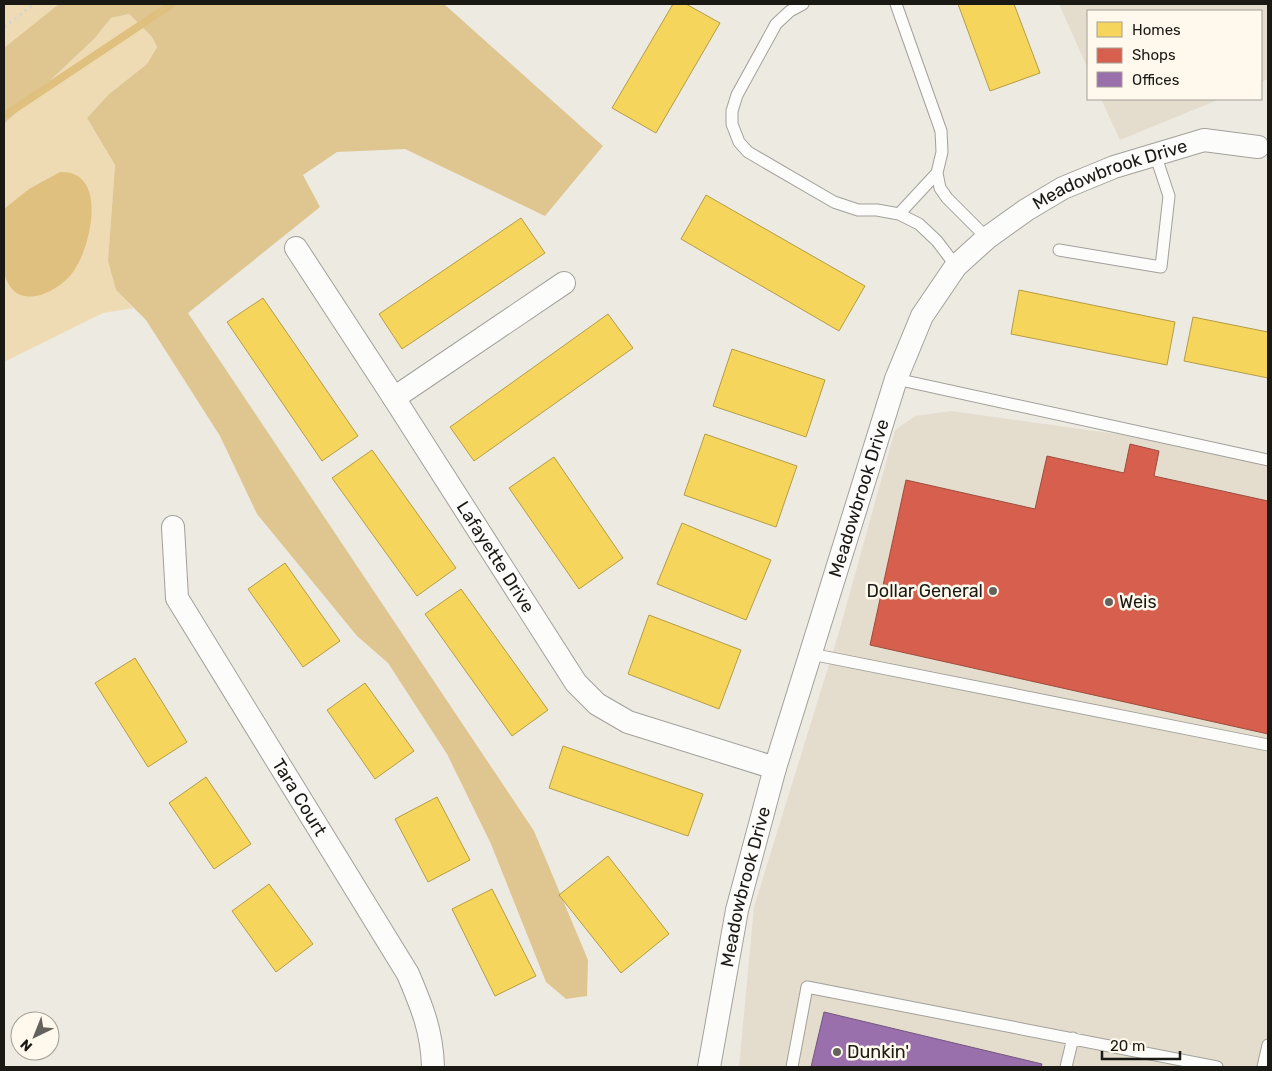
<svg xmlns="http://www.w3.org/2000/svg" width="1272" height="1071" font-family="Rubik,sans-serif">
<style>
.built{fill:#e4ddce}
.green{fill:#efdbb3}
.forest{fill:#dfc691}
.water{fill:#dfc07f}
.homes{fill:#f6d55c;stroke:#b49d46}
.shops{fill:#d6604d;stroke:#9e4b3c}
.offices{fill:#9970ab;stroke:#73567e}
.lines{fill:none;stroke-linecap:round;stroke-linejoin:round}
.stream{stroke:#dfc07f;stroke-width:8}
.lane-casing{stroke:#a2a09a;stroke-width:13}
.street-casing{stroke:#a2a09a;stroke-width:24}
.path{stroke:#d5d4d2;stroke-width:3;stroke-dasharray:2.5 4;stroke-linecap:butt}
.lane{stroke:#fcfcfb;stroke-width:11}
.street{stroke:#fcfcfb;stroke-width:22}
.poi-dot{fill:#64625c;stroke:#fef8ed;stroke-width:2}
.labels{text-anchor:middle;stroke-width:5;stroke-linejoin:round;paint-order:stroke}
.street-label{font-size:18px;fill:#1b1914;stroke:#fef8ed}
.poi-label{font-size:18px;fill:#1b1914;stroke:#fef8ed;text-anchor:start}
</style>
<rect width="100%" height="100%" fill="#edeae2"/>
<!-- built -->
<path class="built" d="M1059,4H1268V79L1261,82V11H1088V69Z
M1101,99H1220L1120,140Z
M951,411L1268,455V1067H739L754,907L839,632L895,430L915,416Z"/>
<!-- green -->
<path class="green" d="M4,4H88L4,70Z
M129,14L152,37L157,47L147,64L109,94L87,118L115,165L108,261L116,290L133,308L103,313L4,362V124L94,39L111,18Z"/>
<!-- forest -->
<path class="forest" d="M59,4H444L603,146L545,216L405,149L337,152L303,175L320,207L188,313L534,831L588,960L587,996L566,999L546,982L491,844L447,754L388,663L357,636L257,514L220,436L146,320L116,290L108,261L115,165L87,118L109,94L147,64L157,47L152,37L129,14L111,18L94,39L4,124V48Z"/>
<!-- water -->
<path class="water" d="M60,172C109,170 91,248 73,272C55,296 12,313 4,271C3,265 4,258 4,252C4,237 4,223 4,209L29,189Z"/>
<!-- homes -->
<path class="homes" d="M673,4H686L720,23L656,133L612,108Z
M958,4H1014L1040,73L990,91Z
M706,195L865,286L839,331L681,239Z
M521,218L545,253L402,349L379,314Z
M1019,290L1175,322L1167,365L1011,334Z
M263,298L358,436L322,461L227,322Z
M608,314L633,348L474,461L450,427Z
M1193,317L1268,332V378L1184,361Z
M732,349L825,380L806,437L713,406Z
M705,434L797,466L776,527L684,495Z
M372,450L456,568L417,596L332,478Z
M554,457L623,558L579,589L509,488Z
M682,523L771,560L746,620L657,584Z
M285,563L340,641L303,667L248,589Z
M461,589L548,710L512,736L425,614Z
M649,615L741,650L719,709L628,674Z
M135,658L187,742L148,767L95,683Z
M365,683L414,751L375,779L327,710Z
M563,746L703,794L688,836L549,788Z
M206,777L251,844L214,869L169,803Z
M437,797L470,860L428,882L395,819Z
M608,856L669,934L621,973L559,895Z
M269,884L313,944L276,972L232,911Z
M492,889L536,976L495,996L452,909Z"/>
<!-- shops -->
<path class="shops" d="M1130,444L1159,451L1154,476L1268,501V734L870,645L906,480L1035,509L1047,456L1124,473Z"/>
<!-- offices -->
<path class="offices" d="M824,1012L1042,1064L1041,1067H811Z"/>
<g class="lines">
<!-- stream -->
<path class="stream" d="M4,116L172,4"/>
<defs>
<path id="lane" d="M803,4L790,11L776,24L737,95L732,111V124L739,142L748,152L834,202L858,210H877L899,214L919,224L937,241L956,266
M896,4L941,131L942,152L937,173L940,188L947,198L987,238
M899,214L937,173
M1059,250L1161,267L1169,196L1155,154
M896,379L1268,460
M811,654L1268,745
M792,1067L807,987L1217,1067
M1066,1067L1073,1038
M1263,1067L1268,1045"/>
<g id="street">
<path id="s1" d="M296,248L394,398L576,683L597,704L628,722L775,768"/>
<path d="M394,398L564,283"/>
<path id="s2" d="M173,527L177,598L408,974C422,1007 432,1031 433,1067"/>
<path id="s3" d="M709,1067L737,910L775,768L896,379L922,316L956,266L987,238L1026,210L1063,188L1114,167L1204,140L1258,147"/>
</g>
</defs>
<!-- lane casing -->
<use href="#lane" class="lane-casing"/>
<!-- street casing -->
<use href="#street" class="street-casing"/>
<!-- path -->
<path class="path" d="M4,27L34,4"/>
<!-- lane -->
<use href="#lane" class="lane"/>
<!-- street -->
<use href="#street" class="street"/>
</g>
<!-- markers -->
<g class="poi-dot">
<circle cx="993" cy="591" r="5"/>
<circle cx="1109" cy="602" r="5"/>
<circle cx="837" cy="1052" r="5"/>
</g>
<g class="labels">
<!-- street labels -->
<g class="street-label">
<text dy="6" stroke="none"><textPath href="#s3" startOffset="1024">Meadowbrook Drive</textPath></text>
<text dy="6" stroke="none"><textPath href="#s3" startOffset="589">Meadowbrook Drive</textPath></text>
<text dy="6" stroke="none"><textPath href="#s1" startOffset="368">Lafayette Drive</textPath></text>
<text dy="6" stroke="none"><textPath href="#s2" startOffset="305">Tara Court</textPath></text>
<text dy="6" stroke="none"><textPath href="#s3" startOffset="184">Meadowbrook Drive</textPath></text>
</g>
<!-- poi labels -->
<g class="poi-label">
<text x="983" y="597" text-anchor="end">Dollar General</text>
<text x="1119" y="608">Weis</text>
<text x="847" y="1058">Dunkin'</text>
</g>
</g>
<!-- border -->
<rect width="1272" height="1071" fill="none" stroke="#1b1914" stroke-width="10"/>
<!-- legend -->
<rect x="1087" y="10" width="175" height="90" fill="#fef8ed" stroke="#a39f96"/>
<rect x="1097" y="22" width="25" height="15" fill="#f6d55c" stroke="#a39f96"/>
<text x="1132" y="35" font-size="15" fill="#1b1914">Homes</text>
<rect x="1097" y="48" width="25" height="15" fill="#d6604d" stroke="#a39f96"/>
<text x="1132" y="60" font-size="15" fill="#1b1914">Shops</text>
<rect x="1097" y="72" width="25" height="15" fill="#9970ab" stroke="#a39f96"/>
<text x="1132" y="85" font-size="15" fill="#1b1914">Offices</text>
<!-- north arrow -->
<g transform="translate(35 1036) rotate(223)"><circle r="24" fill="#fef8ed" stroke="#a39f96"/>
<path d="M0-4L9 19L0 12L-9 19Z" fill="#64625c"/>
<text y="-8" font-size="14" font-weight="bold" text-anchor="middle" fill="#1b1914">N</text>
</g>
<!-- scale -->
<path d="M1102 1051v8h78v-8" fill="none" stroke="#1b1914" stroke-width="2.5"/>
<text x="1110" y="1051" font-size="15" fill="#1b1914" stroke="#fef8ed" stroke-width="4" paint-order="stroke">20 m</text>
</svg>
